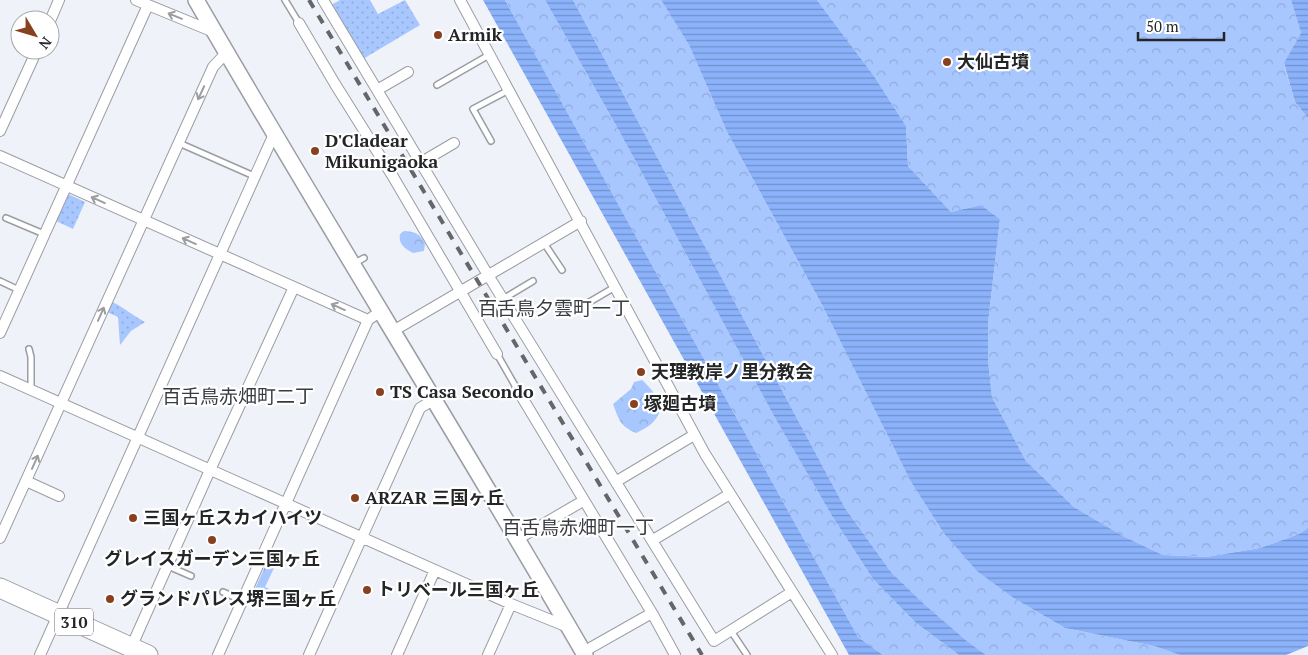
<svg xmlns="http://www.w3.org/2000/svg" width="1308" height="655" font-family="'PT Serif','Noto Sans JP',serif">
<style>
.grass{fill:url(#grass-dots)}
.forest{fill:url(#forest-crowns)}
.park{fill:url(#park-tufts)}
.water{fill:url(#water-rules)}
.lines{fill:none;stroke-linecap:round;stroke-linejoin:round}
.lane-casing{stroke:#9a9da3;stroke-width:8}
.street-casing{stroke:#9a9da3;stroke-width:12}
.secondary-casing{stroke:#9a9da3;stroke-width:18}
.highway-casing{stroke:#9a9da3;stroke-width:21}
.lane{stroke:#fff;stroke-width:5}
.street{stroke:#fff;stroke-width:10}
.secondary{stroke:#fff;stroke-width:15}
.highway{stroke:#fff;stroke-width:19}
.rail{stroke:#646669;stroke-width:4;stroke-dasharray:9 9;stroke-linecap:butt}
.oneway{stroke:#9c9d9e}
.poi-dot{fill:#88411f;stroke:#fff;stroke-width:2}
.labels{text-anchor:middle;stroke-width:4.5;stroke-linejoin:round;paint-order:stroke}
.shield{fill:#fff;stroke:#666668;stroke-width:1}
.shield-label{font-size:16px;font-weight:bold;fill:#242527}
.poi-label{font-size:18px;font-weight:bold;fill:#242527;stroke:#fff;text-anchor:start}
.neighbourhood-label{font-size:19px;fill:#383b40;stroke:#fff}
</style>
<defs>
<pattern id="grass-dots" width="8" height="8" patternUnits="userSpaceOnUse" patternTransform="scale(1.25)"><rect width="8" height="8" fill="#a8c7ff"/><path d="M2 2h.1M6 6h.1" fill="none" stroke="#90abdb" stroke-width="1.8" stroke-linecap="round"/></pattern>
<pattern id="forest-crowns" width="20" height="18" patternUnits="userSpaceOnUse" patternTransform="scale(1.25)"><rect width="20" height="18" fill="#a8c7ff"/><path d="M2 6a3 3 0 1 1 6 0M12 15a3 3 0 1 1 6 0" fill="none" stroke="#90abdb"/></pattern>
<pattern id="park-tufts" width="24" height="20" patternUnits="userSpaceOnUse" patternTransform="scale(1.25)"><rect width="24" height="20" fill="#a8c7ff"/><path d="M3 7l-1-3M5 7V3M7 7l1-3M15 17l-1-3M17 17v-4M19 17l1-3" fill="none" stroke="#90abdb"/></pattern>
<pattern id="water-rules" width="6" height="5" patternUnits="userSpaceOnUse" patternTransform="scale(1.25)"><rect width="6" height="5" fill="#8bb2fa"/><path d="M0 2.5h6" fill="none" stroke="#7191ca"/></pattern>
</defs>
<rect width="100%" height="100%" fill="#eff3f9"/>
<!-- grass -->
<path class="grass" d="M340,0H370L378,14L405,0L420,25L363,59L331,5Z
M68,194L85,202L73,229L56,221Z
M112,302C124,307 133,316 145,322L131,331L120,345L118,317L107,312Z"/>
<!-- forest -->
<path class="forest" d="M505,0H545L618,129L775,418L832,516L873,579L916,623L959,655H883L858,637Z
M573,0H661L689,45L727,132L821,303L911,482L943,532L1015,599L1065,628L1154,646L1180,655H986L967,641L924,604L891,572L845,508Z
M817,0H1291L1301,33L1284,64L1295,102L1308,118V528L1299,534L1260,548L1206,557L1163,555L1123,536L1074,507L1026,461L992,397L988,360V323L1000,219L981,205L951,212L908,166L906,126L874,76Z
M404,231C414,231 421,234 425,244L424,251L413,253C405,249 398,244 400,234Z
M642,380C652,389 658,397 661,409C656,422 649,427 636,433C620,426 619,420 613,404L631,389L634,382Z"/>
<!-- park -->
<path class="park" d="M268,560L276,564L265,587L271,590L266,601L260,598L258,603L250,600Z"/>
<!-- water -->
<path class="water" d="M483,0H505L858,637L883,655H849Z
M545,0H573L845,508L891,572L924,604L967,641L986,655H959L916,623L873,579L832,516L775,418L618,129Z
M661,0H817L874,76L906,126L908,166L951,212L981,205L1000,219L988,323V360L992,397L1026,461L1074,507L1123,536L1163,555L1206,557L1260,548L1299,534L1308,528V646L1286,655H1180L1154,646L1065,628L1015,599L977,571L943,532L911,482L821,303L727,132L689,45Z
M1291,0H1308V118L1295,102L1284,63L1301,33Z"/>
<g class="lines">
<defs>
<path id="lane" d="M285,0L299,23
M437,85L489,55
M491,141L473,109L509,90
M179,143L254,176
M6,218L44,234
M544,243L562,270
M353,264L364,258
M0,281L19,290
M503,299L533,281
M581,307L615,287
M29,349L31,357V389
M497,354L517,389
M168,566L191,576
M223,592L243,601
M731,631L747,655"/>
<path id="street" d="M136,0L214,32
M323,0L488,275L714,641L792,592
M460,0L705,454L832,655
M50,21L59,0
M299,23L335,84L392,175L497,354
M377,90L408,72
M0,131L37,50
M0,156L368,320L381,311
M420,163L454,143
M393,331L581,221
M0,333L148,5
M0,376L511,604L568,627
M517,389L652,613L675,655
M26,481L59,496
M617,481L694,435
M0,538L213,67L226,53
M516,540L583,501
M653,540L730,494
M130,650L210,470L294,287
M40,655L274,134
M218,655L368,320
M309,655L420,408L433,400
M397,655L435,570
M488,655L511,604
M582,655L583,652L652,613"/>
<path id="secondary" d="M196,0C323,220 458,435 585,655"/>
<path id="highway" d="M0,588L148,655"/>
</defs>
<!-- lane casing -->
<use href="#lane" class="lane-casing"/>
<!-- street casing -->
<use href="#street" class="street-casing"/>
<!-- secondary casing -->
<use href="#secondary" class="secondary-casing"/>
<!-- highway casing -->
<use href="#highway" class="highway-casing"/>
<!-- lane -->
<use href="#lane" class="lane"/>
<!-- street -->
<use href="#street" class="street"/>
<!-- secondary -->
<use href="#secondary" class="secondary"/>
<!-- highway -->
<use href="#highway" class="highway"/>
<!-- rail -->
<path class="rail" d="M309,0L702,655"/>
</g>
<!-- one-way arrows -->
<defs><path id="oneway-shaft" d="M-6 0H5M1.5-3L5.5 0L1.5 3" fill="none" stroke-width="1.6" stroke-linecap="round" stroke-linejoin="round" transform="scale(1.25)"/></defs>
<g class="oneway">
<use href="#oneway-shaft" transform="translate(175 16) rotate(-158)"/>
<use href="#oneway-shaft" transform="translate(201 93) rotate(115)"/>
<use href="#oneway-shaft" transform="translate(98 200) rotate(-156)"/>
<use href="#oneway-shaft" transform="translate(189 241) rotate(-156)"/>
<use href="#oneway-shaft" transform="translate(338 307) rotate(-156)"/>
<use href="#oneway-shaft" transform="translate(101 314) rotate(-66)"/>
<use href="#oneway-shaft" transform="translate(35 462) rotate(-66)"/>
</g>
<!-- markers -->
<g class="poi-dot">
<circle cx="438" cy="35" r="5"/>
<circle cx="947" cy="62" r="5"/>
<circle cx="315" cy="151" r="5"/>
<circle cx="641" cy="372" r="5"/>
<circle cx="380" cy="392" r="5"/>
<circle cx="634" cy="404" r="5"/>
<circle cx="355" cy="498" r="5"/>
<circle cx="133" cy="518" r="5"/>
<circle cx="212" cy="540" r="5"/>
<circle cx="367" cy="590" r="5"/>
<circle cx="110" cy="599" r="5"/>
</g>
<g class="labels">
<!-- shield labels -->
<rect class="shield" x="55" y="608.5" width="38" height="27" rx="4"/>
<g class="shield-label">
<text x="74" y="628">310</text>
</g>
<!-- poi labels -->
<g class="poi-label">
<text x="448" y="41">Armik</text>
<text x="957" y="68">大仙古墳</text>
<text x="325" y="147">D'Cladear<tspan x="325" dy="21">Mikunigaoka</tspan></text>
<text x="651" y="378">天理教岸ノ里分教会</text>
<text x="390" y="398">TS Casa Secondo</text>
<text x="644" y="410">塚廻古墳</text>
<text x="365" y="504">ARZAR 三国ヶ丘</text>
<text x="143" y="524">三国ヶ丘スカイハイツ</text>
<text x="212" y="565" text-anchor="middle">グレイスガーデン三国ヶ丘</text>
<text x="377" y="596">トリベール三国ヶ丘</text>
<text x="120" y="605">グランドパレス堺三国ヶ丘</text>
</g>
<!-- neighbourhood labels -->
<g class="neighbourhood-label">
<text x="554" y="315">百舌鳥夕雲町一丁</text>
<text x="238" y="403">百舌鳥赤畑町二丁</text>
<text x="578" y="534">百舌鳥赤畑町一丁</text>
</g>
</g>
<!-- north arrow -->
<g transform="translate(35 35) rotate(128)"><circle r="24" fill="#ffffff" stroke="#a7a8a9"/>
<path d="M0-4L9 19L0 12L-9 19Z" fill="#88411f"/>
<text y="-8" font-size="14" font-weight="bold" text-anchor="middle" fill="#242527">N</text>
</g>
<!-- scale -->
<path d="M1138 32v8h86v-8" fill="none" stroke="#242527" stroke-width="2.5"/>
<text x="1146" y="32" font-size="15" fill="#242527" stroke="#ffffff" stroke-width="4" paint-order="stroke">50 m</text>
</svg>
